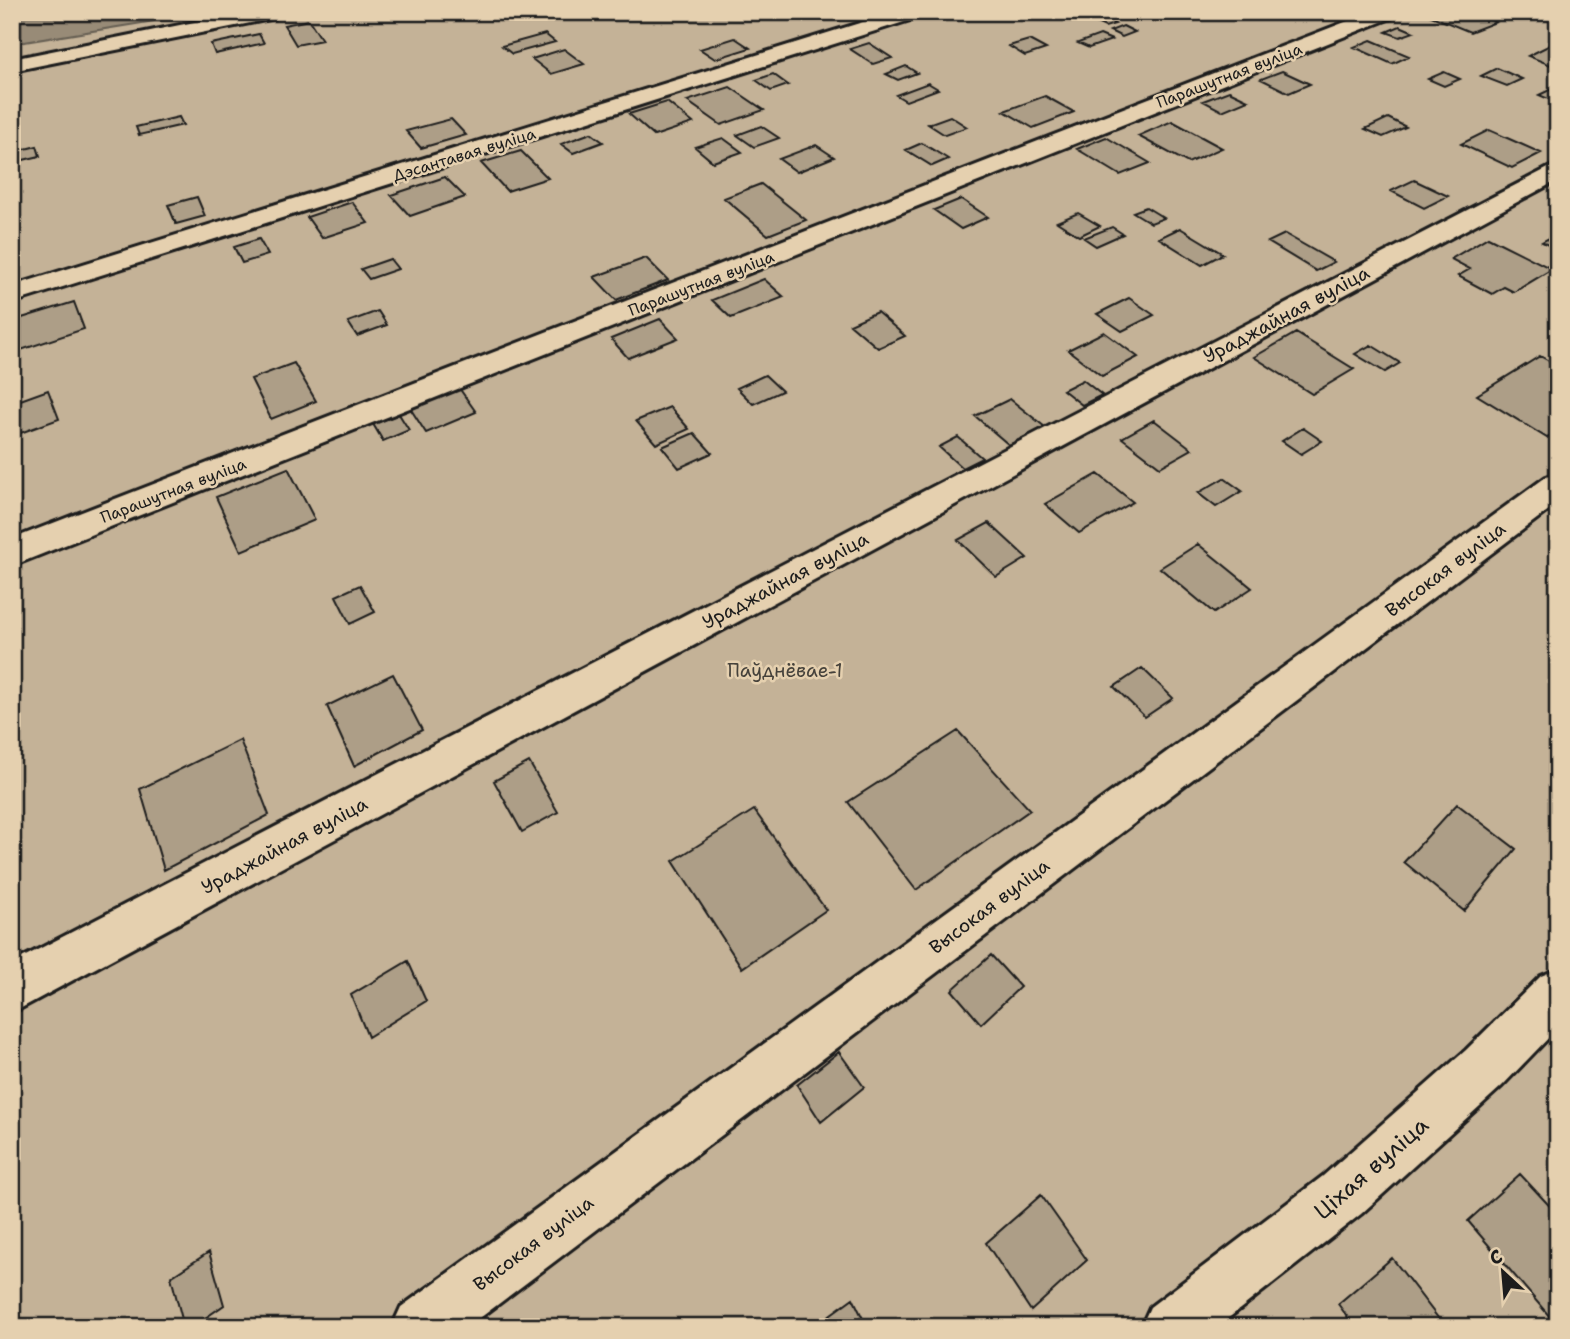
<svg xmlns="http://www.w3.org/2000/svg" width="1570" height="1339" font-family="'Shantell Sans',sans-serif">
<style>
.green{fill:#c4b297;stroke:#70675a;stroke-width:2}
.water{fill:#988b77;stroke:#665f53;stroke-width:2}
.building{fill:#ad9e87;stroke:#1c1c1c;stroke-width:2}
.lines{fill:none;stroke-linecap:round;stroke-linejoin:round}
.minor-casing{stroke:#1c1c1c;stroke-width:6}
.minor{fill:#e5d0af;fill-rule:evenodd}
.labels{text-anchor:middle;stroke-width:5;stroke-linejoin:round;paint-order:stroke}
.far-street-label{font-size:16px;fill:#1c1c1c;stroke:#e5d0af}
.street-label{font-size:19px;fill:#1c1c1c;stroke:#e5d0af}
.park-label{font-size:19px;fill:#46423b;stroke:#e5d0af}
.near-street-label{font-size:23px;fill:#1c1c1c;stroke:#e5d0af}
</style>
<rect width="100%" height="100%" fill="#e5d0af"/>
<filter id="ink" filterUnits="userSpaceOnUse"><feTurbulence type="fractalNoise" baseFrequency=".0143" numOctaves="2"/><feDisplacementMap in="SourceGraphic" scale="14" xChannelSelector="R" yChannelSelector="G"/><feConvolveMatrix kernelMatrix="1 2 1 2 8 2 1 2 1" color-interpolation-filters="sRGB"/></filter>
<g filter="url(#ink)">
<!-- green -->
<path class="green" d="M12,12H1558V1327H12Z"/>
<!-- water -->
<path class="water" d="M12,12H210L12,44Z"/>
<!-- building -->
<path class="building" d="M1428,12H1471L1496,22L1470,32L1424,13Z
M1100,16L1115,24L1105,27L1090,20Z
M309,20L322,40L296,45L284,25Z
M1123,26L1135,32L1122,37L1110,31Z
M1400,26L1414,32L1400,37L1386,32Z
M259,34L264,43L215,54L211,44Z
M545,34L555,42L512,54L502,46Z
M1100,35L1112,40L1089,48L1078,43Z
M735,38L750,48L715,59L700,49Z
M1029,40L1046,49L1025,56L1009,46Z
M1371,40L1409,56L1392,64L1354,47Z
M869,43L892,58L873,64L850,49Z
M1552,44L1558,46V64L1553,66L1528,56Z
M564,49L584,64L551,74L532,59Z
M906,66L917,73L898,80L886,74Z
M1497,68L1522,79L1507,86L1481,76Z
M1282,71L1310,84L1289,93L1261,79Z
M1444,72L1460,79L1444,86L1428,79Z
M773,74L788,85L771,91L756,80Z
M928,83L938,89L906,101L896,95Z
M1558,86V103L1539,95Z
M730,87L764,110L721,125L687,101Z
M1229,91L1248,100L1222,111L1203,101Z
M1045,96L1074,112L1033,128L1004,111Z
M667,102L693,123L654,136L629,114Z
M950,116L967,127L945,135L928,124Z
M179,117L183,125L139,135L136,127Z
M1388,118L1406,127L1383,137L1365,129Z
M451,119L466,135L421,148L406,131Z
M1172,121L1222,148L1188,163L1138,136Z
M761,126L779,138L754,147L737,135Z
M1489,130L1541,153L1512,168L1461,144Z
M591,133L603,142L573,153L561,144Z
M1106,137L1150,163L1120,175L1077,149Z
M723,138L742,152L713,162L695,147Z
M922,143L948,159L932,166L906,150Z
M816,145L834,157L797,172L779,159Z
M37,146L40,156L19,161L17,151Z
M521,151L548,178L507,191L481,163Z
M445,177L465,197L410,216L391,195Z
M1414,180L1448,196L1424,208L1391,191Z
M761,184L806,220L768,235L724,198Z
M197,197L205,216L176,224L168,205Z
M961,199L988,217L961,229L934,210Z
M352,202L368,223L322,238L307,217Z
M1146,207L1164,218L1151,223L1133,212Z
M1078,213L1100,226L1079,236L1057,222Z
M1112,227L1123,234L1096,246L1084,238Z
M1180,228L1223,254L1202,265L1159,238Z
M1558,233V250L1542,242Z
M1285,234L1334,262L1316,271L1268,242Z
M1488,237L1552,269L1514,292L1504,287L1492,294L1458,276L1470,269L1451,259Z
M259,239L268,255L242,263L234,247Z
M646,258L668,280L616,300L594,277Z
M390,259L398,269L369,279L361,269Z
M764,279L784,297L731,318L712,300Z
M1129,298L1154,315L1122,331L1097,314Z
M74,302L84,329L15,352L12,321Z
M378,311L387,325L357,336L348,322Z
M877,312L905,336L878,348L850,324Z
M660,319L678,338L628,358L611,339Z
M1104,332L1138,357L1102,376L1068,350Z
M1296,333L1354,369L1312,394L1254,357Z
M1371,345L1400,363L1385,372L1355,354Z
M1540,356L1558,366V431L1547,438L1477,395Z
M294,363L316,401L271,419L251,379Z
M765,375L782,391L753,404L737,388Z
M1083,380L1102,395L1082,405L1063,390Z
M459,388L476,412L426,433L410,408Z
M48,390L59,419L12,436V403Z
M1010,399L1045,427L1009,445L975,416Z
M670,407L689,429L656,444L636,421Z
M399,414L409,430L383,441L373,424Z
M1154,420L1192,449L1160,467L1122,438Z
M1303,428L1322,441L1301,454L1282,441Z
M694,433L712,453L679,468L662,447Z
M958,437L982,458L962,468L939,447Z
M288,468L315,520L241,551L216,497Z
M1098,474L1133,502L1079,533L1045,504Z
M1224,478L1242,491L1216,507L1198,493Z
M989,523L1027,558L996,577L958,540Z
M1198,544L1252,588L1214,613L1160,568Z
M360,585L375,612L350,624L336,596Z
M1142,668L1173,698L1145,717L1114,687Z
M393,674L422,730L354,766L327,706Z
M958,731L1030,810L916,890L848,802Z
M240,740L269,815L164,870L140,789Z
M529,762L558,812L522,832L494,781Z
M1457,804L1516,849L1464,911L1404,862Z
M754,810L826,910L742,968L673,861Z
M991,955L1020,987L981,1024L952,990Z
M408,961L426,1001L368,1037L351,995Z
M839,1052L864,1087L821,1122L797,1085Z
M1520,1174L1558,1215L1556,1324L1468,1221Z
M1041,1195L1087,1260L1031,1311L986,1243Z
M209,1252L224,1305L192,1327H184L171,1277Z
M1392,1258L1445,1327H1355L1338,1304Z
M853,1298L867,1327H817L816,1325Z"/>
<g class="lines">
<defs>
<path id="minor" d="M244,12H285L275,18L12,71V59Z
M895,12H926L923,16L12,303V286Z
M1371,12H1399L1396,16L12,566V539Z
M1558,163V180L12,1013V963Z
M1558,473V503L468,1327H392L401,1307L1546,477Z
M1558,969V1028L1502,1086L1361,1214L1217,1327H1141L1150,1307L1323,1176L1466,1050L1541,976Z"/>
</defs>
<!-- minor casing -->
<use href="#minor" class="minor-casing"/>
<!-- minor -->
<use href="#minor" class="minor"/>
</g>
</g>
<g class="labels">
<!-- far-street labels -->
<g class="far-street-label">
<text transform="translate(1229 75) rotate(-21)" y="6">Парашутная вуліца</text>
<text transform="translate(464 154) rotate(-17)" y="6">Дэсантавая вуліца</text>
<text transform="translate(701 283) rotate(-21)" y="6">Парашутная вуліца</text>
<text transform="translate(173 490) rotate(-21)" y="6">Парашутная вуліца</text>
</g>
<!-- street labels -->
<g class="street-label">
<text transform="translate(1286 314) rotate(-28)" y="7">Ураджайная вуліца</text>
<text transform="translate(1445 569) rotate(-37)" y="7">Высокая вуліца</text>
<text transform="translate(785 580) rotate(-28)" y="7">Ураджайная вуліца</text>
<text transform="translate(284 845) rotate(-28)" y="7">Ураджайная вуліца</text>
<text transform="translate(989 906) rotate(-37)" y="7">Высокая вуліца</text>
<text transform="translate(533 1243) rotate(-37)" y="7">Высокая вуліца</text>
</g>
<!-- park labels -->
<g class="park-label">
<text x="785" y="677">Паўднёвае-1</text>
</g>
<!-- near-street labels -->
<g class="near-street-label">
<text transform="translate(1371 1168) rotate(-41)" y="8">Ціхая вуліца</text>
</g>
</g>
<!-- margin -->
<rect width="1570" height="1339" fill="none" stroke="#e5d0af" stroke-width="42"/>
<rect x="21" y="21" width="1528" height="1297" fill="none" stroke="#1c1c1c" stroke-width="2.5" filter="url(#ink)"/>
<!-- north arrow -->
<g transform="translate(1503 1272) rotate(334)" stroke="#e5d0af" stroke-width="5" paint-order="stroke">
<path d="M0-5L12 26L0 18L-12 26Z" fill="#1c1c1c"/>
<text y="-10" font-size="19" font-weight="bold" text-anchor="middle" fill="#1c1c1c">С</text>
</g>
</svg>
